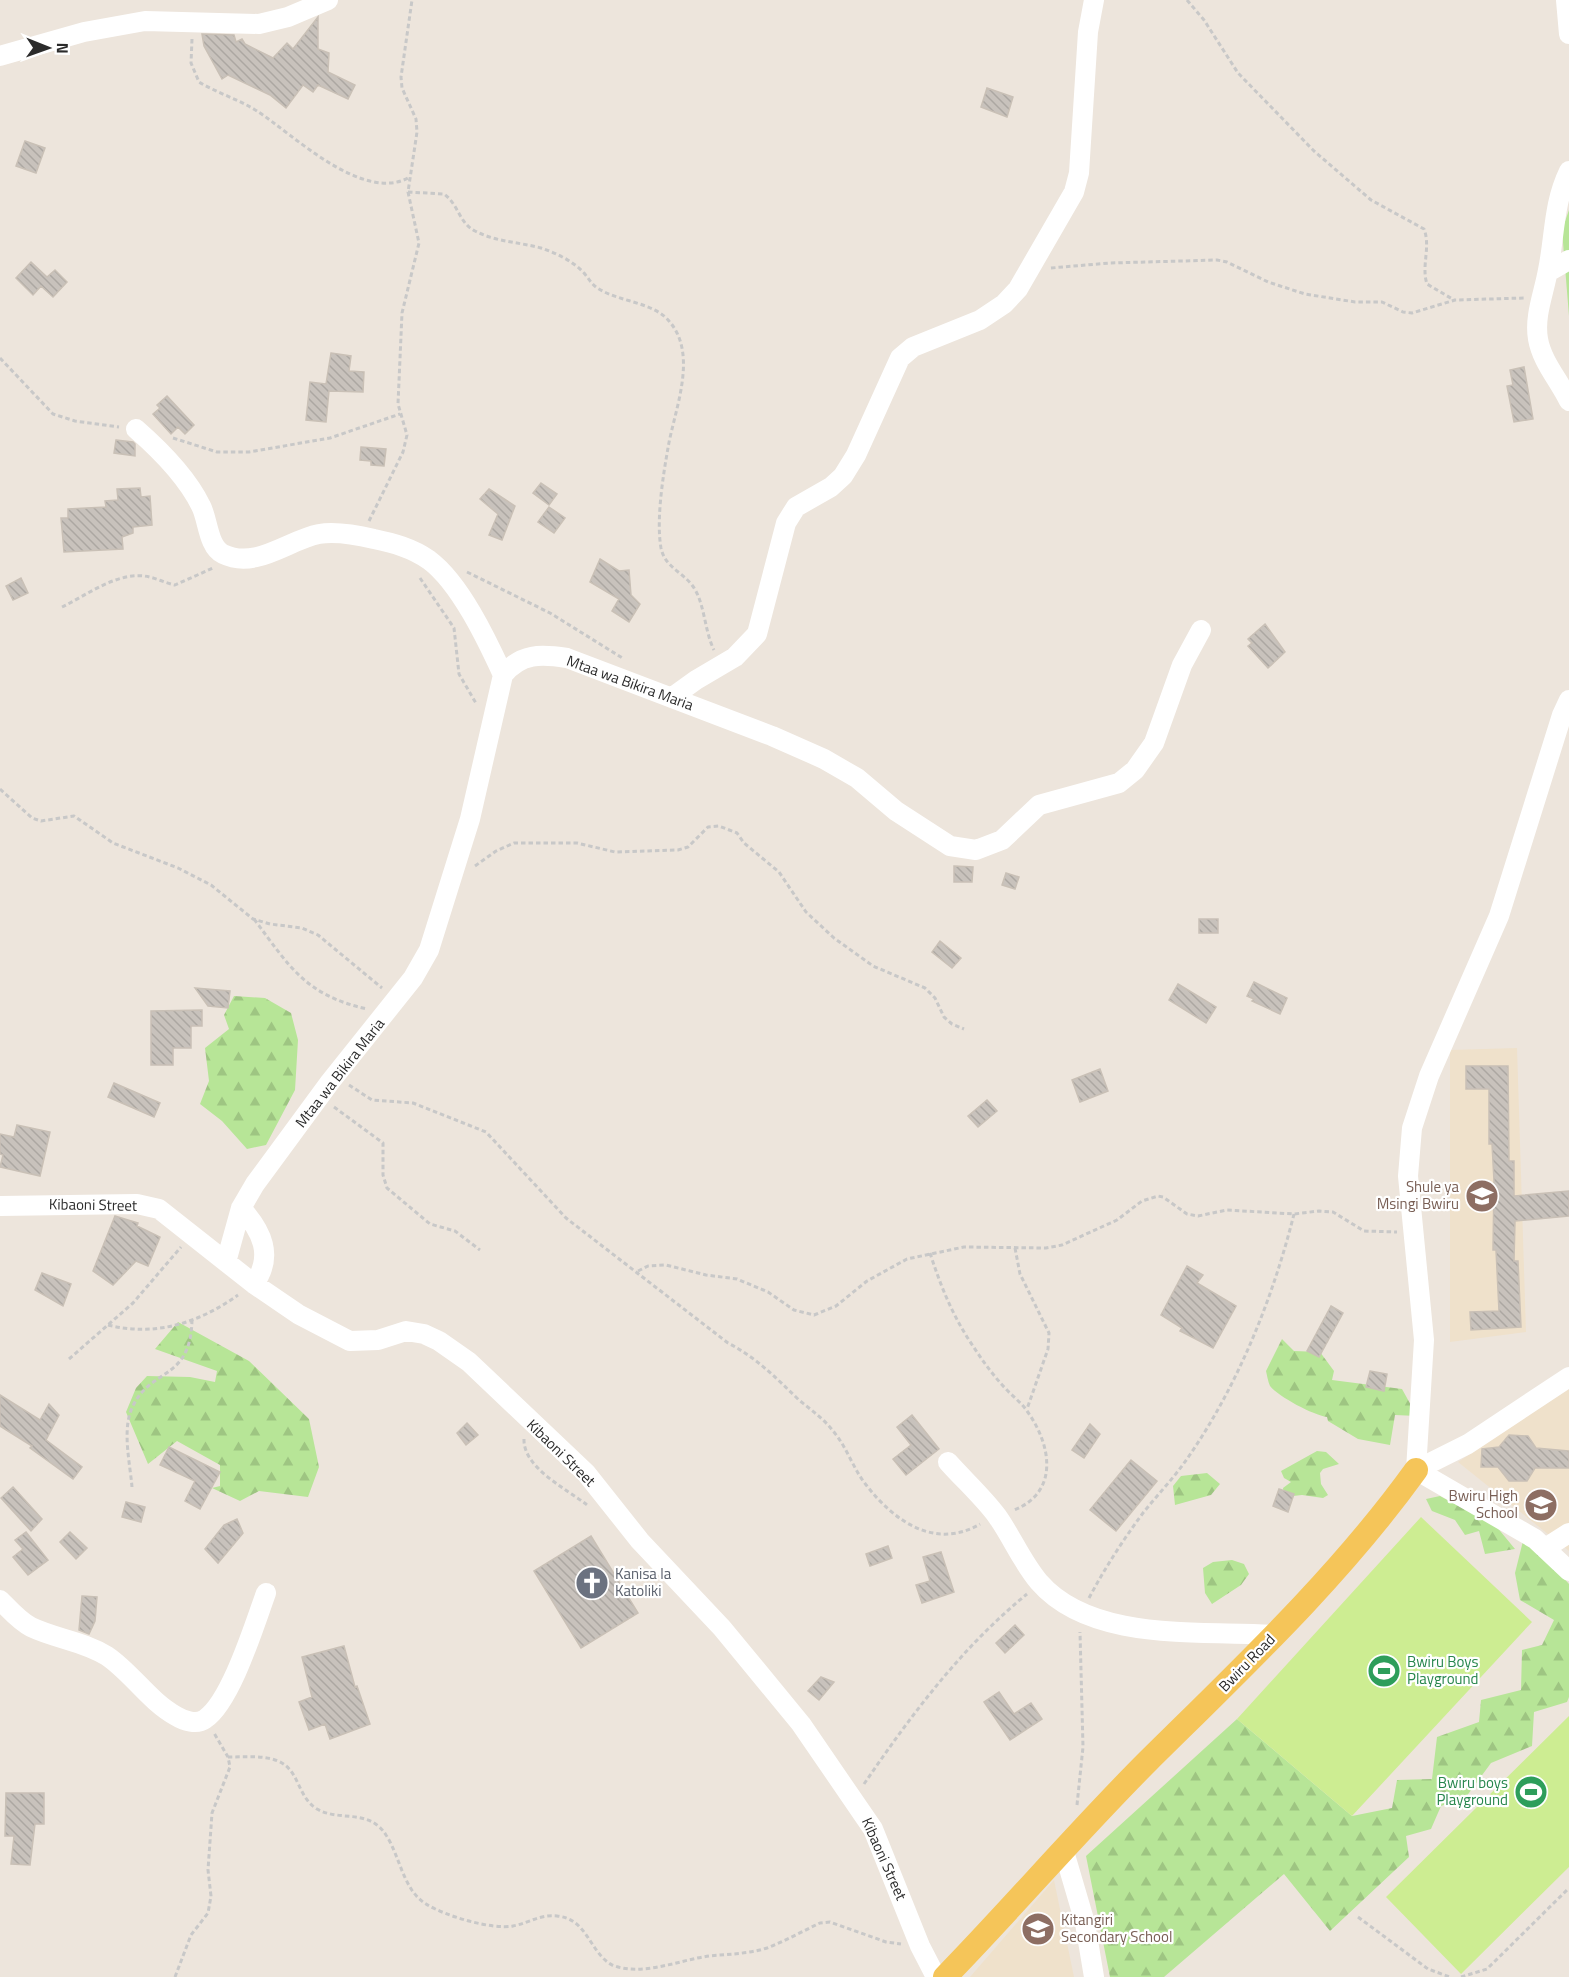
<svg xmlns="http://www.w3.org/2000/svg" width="1569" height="1977" font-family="'Titillium Web',sans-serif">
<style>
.education{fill:#efe1cb}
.forest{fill:url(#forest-firs)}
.pitch{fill:#cded92}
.building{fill:url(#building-back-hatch);stroke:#c9c0b6;stroke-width:1.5}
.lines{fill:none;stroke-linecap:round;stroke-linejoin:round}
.path{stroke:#c8c8c8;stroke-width:3;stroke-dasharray:4.5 3;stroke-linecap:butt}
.minor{stroke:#fff;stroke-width:20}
.major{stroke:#f5c559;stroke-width:24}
.labels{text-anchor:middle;stroke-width:4.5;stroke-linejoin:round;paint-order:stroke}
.street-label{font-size:15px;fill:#2b2b2b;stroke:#fff}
.education-label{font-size:15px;fill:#785e54;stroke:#fff;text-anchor:end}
.worship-label{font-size:15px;fill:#5b616d;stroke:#fff;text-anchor:start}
.leisure-label{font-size:15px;fill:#27864d;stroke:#fff;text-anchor:start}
</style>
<defs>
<pattern id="forest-firs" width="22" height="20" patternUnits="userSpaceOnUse" patternTransform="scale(1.5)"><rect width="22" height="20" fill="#b7e597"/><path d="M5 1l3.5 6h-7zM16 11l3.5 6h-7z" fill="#9ec582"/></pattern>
<pattern id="building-back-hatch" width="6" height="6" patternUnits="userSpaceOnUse" patternTransform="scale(1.5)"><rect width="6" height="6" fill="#c8c2bc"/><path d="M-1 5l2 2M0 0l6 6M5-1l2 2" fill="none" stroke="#aca7a2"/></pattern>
</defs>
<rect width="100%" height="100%" fill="#ede5dc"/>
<!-- education -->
<path class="education" d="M1517,1048L1526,1332L1450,1342V1050Z
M1569,1389V1551L1458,1462Z
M1054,1880L1074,1977H970Z"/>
<!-- forest -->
<path class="forest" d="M1569,210V316L1562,230Z
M234,996L265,998L291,1013L298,1040L295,1090L266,1145L247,1149L222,1121L200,1104L209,1081L205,1048L229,1029L224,1015Z
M178,1322L249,1361L309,1419L319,1467L308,1497L259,1491L240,1501L212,1488L220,1486V1465L177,1441L148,1464L126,1412L136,1388L147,1376L190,1377L215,1382L217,1371L155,1349Z
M1282,1339L1294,1351L1320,1352L1334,1371L1332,1380L1402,1389L1417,1416L1395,1415L1390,1445L1358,1439L1328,1421L1327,1417C1313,1415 1279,1397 1270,1386C1268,1382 1267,1375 1266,1371Z
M1317,1451L1326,1452L1339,1464L1323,1469L1320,1473L1321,1484L1328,1495L1323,1498L1302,1495L1284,1497L1283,1488L1291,1482L1284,1478L1281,1471Z
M1207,1473L1220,1484L1211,1495L1175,1505L1173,1486L1181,1476Z
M1440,1496L1496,1526L1515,1549L1485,1554L1479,1531L1465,1535L1455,1520L1432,1511L1426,1499Z
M1523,1541L1545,1557L1569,1584V1697L1567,1702L1534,1712L1532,1746L1491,1763L1466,1797L1441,1806L1431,1829L1406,1836L1409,1857L1330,1931L1284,1874L1164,1977H1110L1086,1856L1237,1719L1352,1816L1392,1808L1397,1780L1432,1779L1437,1737L1479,1722L1481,1700L1521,1690L1522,1650L1542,1645L1554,1620L1520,1600L1515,1573Z
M1232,1560L1244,1564L1249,1574L1241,1585L1212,1604L1205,1593L1203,1568L1213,1562Z"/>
<!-- pitch -->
<path class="pitch" d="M1421,1517L1532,1622L1352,1816L1237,1719Z
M1569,1716V1867L1461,1974L1386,1897Z"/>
<!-- building -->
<path class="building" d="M318,17V49L329,53L328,72L355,85L348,99L318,85L313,92L303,85L286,108L270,95L228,75L222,79L204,46L202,34L234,35L236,42L242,39L245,44L273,58L287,43L293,49Z
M987,88L1013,97L1007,117L981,107Z
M25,141L45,148L36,173L16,166Z
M31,262L47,277L55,270L67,282L53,297L41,286L33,295L16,278Z
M331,353L351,356L349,371L364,372L363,392L329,391L326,422L306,420L310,382L326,384Z
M1524,367L1533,419L1514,422L1507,386L1513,385L1510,370Z
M167,396L194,425L185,434L178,427L171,434L153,414L160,408L157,405Z
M116,440L133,442L135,444V456L114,453Z
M361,447L386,449L384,466L371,465V461L360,460Z
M541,483L557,494L549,505L533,493Z
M140,488L141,497L150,496L152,525L133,527V533L122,537L123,549L64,552L61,518H68V509L106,507L105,501L118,500L117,489Z
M489,489L515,506L502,540L489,535L498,514L480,499Z
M549,507L565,518L554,533L538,522Z
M600,559L619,571L629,570L631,595L640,604L629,622L612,611L619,599L590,582Z
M21,578L28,593L13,600L6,586Z
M1265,624L1285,652L1268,668L1248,646L1252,643L1248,639Z
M954,866L973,867L972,882H954Z
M1006,873L1019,877L1015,889L1002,885Z
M1199,919H1218V933H1199Z
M940,941L961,958L952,968L932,952Z
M1254,982L1287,998L1280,1014L1252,1001L1254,999L1247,996Z
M1178,984L1216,1007L1206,1023L1169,1000Z
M195,988L230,991L228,1008L208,1006Z
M202,1010V1026H191V1048H173V1065H151V1011Z
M1466,1066H1508L1509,1161H1514V1196L1569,1191V1216L1515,1221L1514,1261H1518L1521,1327L1471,1330L1470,1312L1499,1311L1496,1250H1493L1494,1181L1492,1144H1489V1089H1466Z
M1100,1069L1108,1091L1080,1102L1072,1080Z
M114,1083L160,1103L154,1117L108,1097Z
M987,1100L997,1111L978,1127L968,1116Z
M17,1125L50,1132L40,1176L0,1167L3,1155L0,1154V1134L14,1137Z
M115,1216L138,1223L137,1226L160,1237L148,1266L136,1261L113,1285L93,1271Z
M1187,1266L1203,1275L1197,1283L1236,1306L1213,1348L1180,1331L1182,1328L1161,1315Z
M42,1273L71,1284L63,1306L35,1290Z
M1331,1306L1343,1313L1319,1357L1307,1351Z
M1370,1371L1387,1374L1384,1391L1366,1387Z
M0,1395L40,1420L49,1404L59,1415L46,1440L82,1467L73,1479L30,1448L32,1446L0,1426Z
M912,1415L939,1449L906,1475L893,1459L911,1445L897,1427Z
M467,1423L478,1435L466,1445L457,1433Z
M1090,1424L1100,1434L1084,1458L1072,1450Z
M1509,1435L1528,1436L1536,1448L1569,1451V1468H1535L1527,1481H1509L1498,1467H1481L1482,1449L1499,1447Z
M169,1447L220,1472L200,1509L185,1501L195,1481L160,1465Z
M1131,1460L1157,1481L1116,1531L1090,1510Z
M13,1487L42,1519L31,1531L1,1498Z
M1279,1489L1294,1494L1288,1512L1273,1506Z
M126,1502L145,1507L141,1522L122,1517Z
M237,1519L243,1533L218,1563L205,1549L224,1525Z
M26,1532L48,1560L28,1575L13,1557L23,1549L15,1540Z
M70,1532L87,1548L76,1559L60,1542Z
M591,1536L638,1613L581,1648L534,1571Z
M888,1546L892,1558L870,1566L866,1554Z
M941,1552L954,1592L922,1603L916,1585L930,1581L923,1557Z
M82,1596L97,1597L95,1621L89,1634L79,1630Z
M1015,1625L1024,1635L1005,1653L996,1643Z
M344,1646L355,1687L357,1686L370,1724L330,1739L325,1724L309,1730L299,1702L312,1697L302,1657Z
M821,1677L834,1682L819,1700L808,1691Z
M999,1692L1014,1714L1031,1703L1042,1719L1010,1740L984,1702Z
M6,1793H44V1824H35L30,1865L11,1864L14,1836H5Z"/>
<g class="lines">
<!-- path -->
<path class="path" d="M1187,0L1204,20L1238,73L1314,151L1371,200L1424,229C1431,247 1421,266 1427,284L1454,300
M192,39L191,63L199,82C217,93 238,99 257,111C294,135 363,204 410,177
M408,192L444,194C459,205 459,223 475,231C496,242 519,242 541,248C556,253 573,261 584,273C589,279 592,285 599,289C620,302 653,302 669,321C699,355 674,411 668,448C663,476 656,520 661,548C665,567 681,571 692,585C705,602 704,630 714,650
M1051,268L1110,263L1217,260L1227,262L1268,282L1305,294L1355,302H1382L1403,312L1412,313L1455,300L1524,298
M0,358L53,414L75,421L119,427
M173,438L217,452H249L330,438L400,414
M369,521L403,452L407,435L398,404L402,313L419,243L408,192L417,132L416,119L402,88L401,77L412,0
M467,572L550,613L624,659
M420,578L454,628L459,674L477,705
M62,607C87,595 115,573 144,576C154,577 165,583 175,585L213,568
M0,789L32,818L41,821L74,816L113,843L178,868L211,885L253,919L270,924L302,928L318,935L382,988
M475,866L496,851L514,843H577L615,852L678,850L688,847L708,827L719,826L737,833L744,843L779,872L806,912L834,938L873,966L925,988L935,998L944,1017L952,1024L964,1029
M254,919C290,967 305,995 367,1009
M349,1085L372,1100L413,1103L486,1132L566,1218L728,1343C757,1358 776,1378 799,1400C811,1410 824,1419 833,1431C847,1447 853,1469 867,1486C895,1522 936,1550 980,1524
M334,1107L383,1143V1175L387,1188L430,1224L455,1231L480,1250
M1015,1248L1020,1274L1049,1333L1048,1349L1027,1409
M930,1253C940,1284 951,1312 969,1340C980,1357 991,1373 1005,1388C1012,1396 1021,1402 1027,1411C1051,1444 1060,1492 1014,1510
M638,1271L648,1266L666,1265L706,1275L737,1279L768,1292L794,1310L814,1315L836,1306L867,1281L907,1259L964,1247L1046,1248L1062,1245L1117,1220L1142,1201L1158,1196L1163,1197L1187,1214L1198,1216L1227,1210L1294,1214L1319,1211L1333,1212L1364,1231L1397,1232
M108,1325C155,1337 199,1323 238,1295
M69,1359L133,1303L181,1247
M524,1439C523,1468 567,1489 587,1505
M132,1487C130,1463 122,1430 132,1408C150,1367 190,1382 192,1321
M1089,1598C1105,1568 1123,1540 1143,1513C1158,1494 1175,1477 1189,1456C1238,1385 1273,1298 1294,1214
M228,1757C244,1757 263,1755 278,1761C300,1770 297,1797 317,1809C339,1822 369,1808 386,1835C400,1856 403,1890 426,1904C445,1916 492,1930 513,1926C529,1923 540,1914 557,1916C588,1919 589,1952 612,1965C642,1977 679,1960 709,1956C729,1954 748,1954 767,1948C785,1941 803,1931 820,1923L830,1922L886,1942L901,1944
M864,1784C912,1714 961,1648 1027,1594
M1077,1805L1083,1747L1080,1632
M1358,1917L1428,1969L1450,1977
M175,1977L191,1935L208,1913L211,1896L208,1870L212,1813L230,1767L228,1757L214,1733
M1461,1977L1487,1969L1569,1888"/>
<!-- minor -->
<path class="minor" d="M1566,0L1569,34
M0,56L84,32L145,21L259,24L288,17L328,0
M1569,171C1553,204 1555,236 1548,270C1544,293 1534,316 1538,339C1542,362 1559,380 1569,401
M1548,272L1569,260
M136,429C160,450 187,477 201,506C208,519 208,547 223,554C256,570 288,540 319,534C337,531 357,535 374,539C393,543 412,548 429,560C460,583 487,640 503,675
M671,698L696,680L735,657L757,634L786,523L796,507L831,487L843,476L856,455L900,358L913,347L980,320L1004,304L1018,289L1074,192L1079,173L1088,32L1094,0
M0,1206L137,1204L159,1209L254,1284L298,1314L350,1341L378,1340L406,1331L424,1334L439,1341L469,1362L586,1473L640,1541L722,1628L801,1724L873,1829L920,1946L936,1977
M241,1208C262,1231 274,1256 254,1284
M226,1262L241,1208L255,1184L330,1082L413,978L429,950L470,819L503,675C521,653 541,654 567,658L772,736L824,759L857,778L896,811L950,846L976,850L1002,840L1039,805L1119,783L1135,770L1154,743L1182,665L1201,630
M948,1462C964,1480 983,1497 997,1516C1012,1537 1022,1562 1039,1582C1092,1643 1202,1630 1274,1635
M1416,1470L1424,1340L1408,1176L1412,1128L1429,1076L1499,916L1562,715L1569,700
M1416,1470L1535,1539L1569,1571
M1416,1470L1468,1444L1569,1377
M1547,1547L1569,1533
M0,1600C9,1609 19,1621 31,1627C56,1639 83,1641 107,1656C132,1673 149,1701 176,1716C184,1721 197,1725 205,1719C231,1702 255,1623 266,1593
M1063,1848L1085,1923L1094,1977"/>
<!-- major -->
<path class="major" d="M945,1977C1014,1906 1078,1831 1148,1761C1242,1668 1339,1577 1416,1470"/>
</g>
<!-- icons -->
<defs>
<symbol id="school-disc" viewBox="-11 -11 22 22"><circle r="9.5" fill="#8d6e63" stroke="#fff"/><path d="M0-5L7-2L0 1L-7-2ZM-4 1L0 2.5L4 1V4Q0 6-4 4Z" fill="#fff"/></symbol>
<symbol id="church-disc" viewBox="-11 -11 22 22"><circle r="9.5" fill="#6b7280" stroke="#fff"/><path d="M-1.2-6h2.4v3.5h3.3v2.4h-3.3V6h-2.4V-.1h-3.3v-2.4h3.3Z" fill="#fff"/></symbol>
<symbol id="stadium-disc" viewBox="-11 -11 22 22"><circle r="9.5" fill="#2e9e5b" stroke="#fff"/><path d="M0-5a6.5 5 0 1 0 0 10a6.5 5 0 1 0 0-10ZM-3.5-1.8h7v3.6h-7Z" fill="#fff"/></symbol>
</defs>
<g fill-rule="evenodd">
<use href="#school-disc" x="1463" y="1177" width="38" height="38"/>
<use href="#school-disc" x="1522" y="1486" width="38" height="38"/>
<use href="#church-disc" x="573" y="1564" width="38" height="38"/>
<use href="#stadium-disc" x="1365" y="1652" width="38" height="38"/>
<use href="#stadium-disc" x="1512" y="1773" width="38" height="38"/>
<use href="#school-disc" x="1019" y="1910" width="38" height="38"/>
</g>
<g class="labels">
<!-- street labels -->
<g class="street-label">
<text transform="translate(630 683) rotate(20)" y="5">Mtaa wa Bikira Maria</text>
<text transform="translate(340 1073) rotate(-52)" y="5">Mtaa wa Bikira Maria</text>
<text transform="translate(93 1205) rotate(1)" y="5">Kibaoni Street</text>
<text transform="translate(561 1453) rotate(44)" y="5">Kibaoni Street</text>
<text transform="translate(1247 1663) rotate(-46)" y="5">Bwiru Road</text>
<text transform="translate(884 1859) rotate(66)" y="5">Kibaoni Street</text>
</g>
<!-- education labels -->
<g class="education-label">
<text x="1459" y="1192">Shule ya<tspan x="1459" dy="17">Msingi Bwiru</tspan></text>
<text x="1518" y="1501">Bwiru High<tspan x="1518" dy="17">School</tspan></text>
<text x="1061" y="1925" text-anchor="start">Kitangiri<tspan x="1061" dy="17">Secondary School</tspan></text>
</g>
<!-- worship labels -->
<g class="worship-label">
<text x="615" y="1579">Kanisa la<tspan x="615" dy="17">Katoliki</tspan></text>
</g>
<!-- leisure labels -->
<g class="leisure-label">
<text x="1407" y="1667">Bwiru Boys<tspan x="1407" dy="17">Playground</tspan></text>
<text x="1508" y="1788" text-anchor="end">Bwiru boys<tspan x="1508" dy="17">Playground</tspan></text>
</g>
</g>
<!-- north arrow -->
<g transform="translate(48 48) rotate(91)" stroke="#ffffff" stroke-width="4.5" paint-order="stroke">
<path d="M0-4.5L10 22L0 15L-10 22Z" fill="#2b2b2b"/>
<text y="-9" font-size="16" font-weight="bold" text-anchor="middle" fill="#2b2b2b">N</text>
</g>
</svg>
